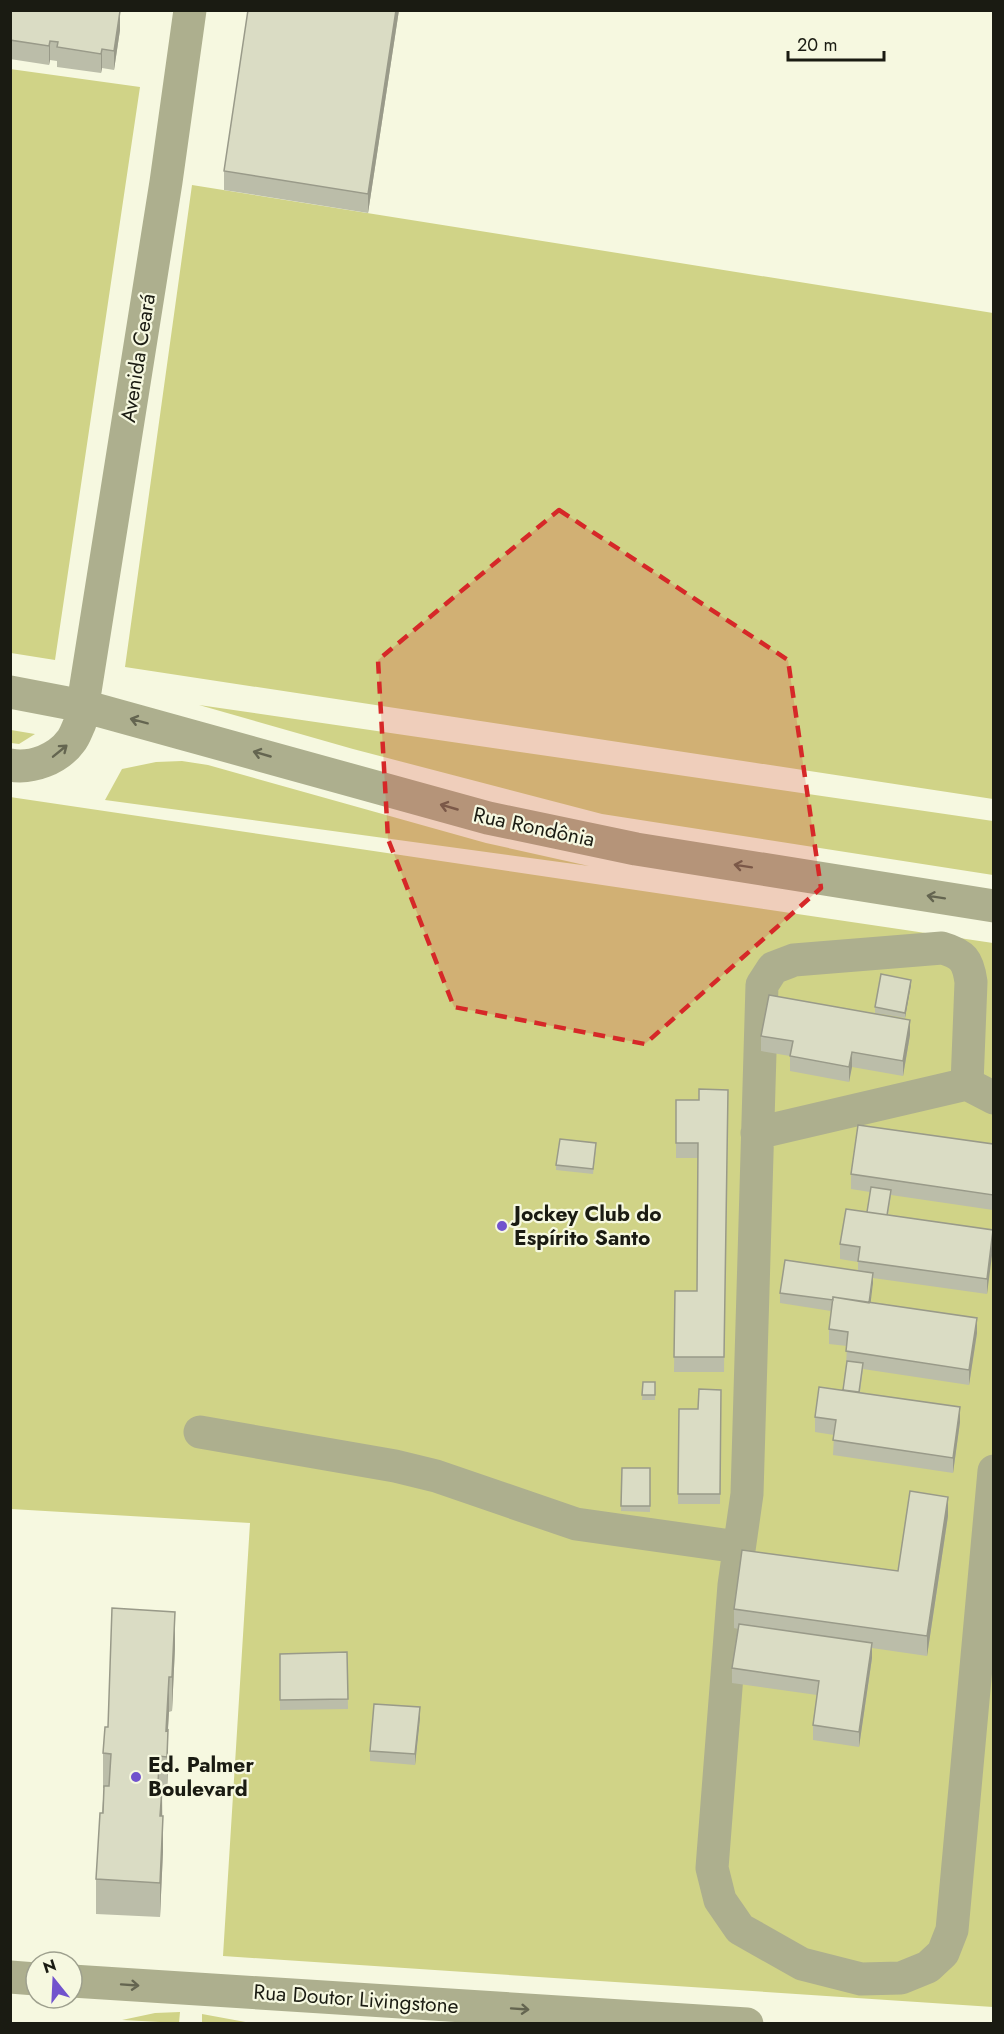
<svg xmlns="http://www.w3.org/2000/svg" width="1004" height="2034" font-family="Jost,sans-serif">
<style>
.green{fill:#d0d387}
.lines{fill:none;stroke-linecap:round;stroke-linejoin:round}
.minor{stroke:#adaf8e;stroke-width:33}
.wall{fill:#bbbda9}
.shaded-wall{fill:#999a89}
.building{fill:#dadcc4;stroke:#999a89;stroke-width:1.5}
.oneway{stroke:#646550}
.marked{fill:#d62828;fill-opacity:0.2;stroke:#d62828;stroke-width:4.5;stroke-dasharray:12 8;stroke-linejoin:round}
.poi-dot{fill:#7153cd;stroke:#f6f8e0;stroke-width:2}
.labels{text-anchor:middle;stroke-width:4.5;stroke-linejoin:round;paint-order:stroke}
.street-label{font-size:21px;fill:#1a1b12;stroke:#f6f8e0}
.poi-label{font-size:21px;font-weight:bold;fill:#1a1b12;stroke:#f6f8e0;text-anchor:start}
</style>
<rect width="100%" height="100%" fill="#f6f8e0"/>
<!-- green -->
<path class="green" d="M10,69L140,87L55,660L11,653Z
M192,185L993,313V799L125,667Z
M199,705L993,821V875L602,814L353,749Z
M10,730H11L35,734L19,744L11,743Z
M182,761L208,765L486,843L589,866L105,800L122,769L156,762Z
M10,797L993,943V2007L223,1956L250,1523L11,1509Z
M180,2012L179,2023L122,2020L155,2013Z
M202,2014L251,2023H202Z"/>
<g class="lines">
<!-- minor -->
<path class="minor" d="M10,692L83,706L488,818L636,849L994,906
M10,765C32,769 58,759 71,741C75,736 77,729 80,723L166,182L190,10
M967,1084L971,982C968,960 963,954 942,948L794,960L773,968L762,985L747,1494L734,1585L712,1868L720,1900L740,1929L802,1964L861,1979L901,1978L928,1967L943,1953L952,1930L994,1471
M757,1133L967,1084L994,1098
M200,1432L395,1466L436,1476L576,1524L738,1547
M10,1977L36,1979
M72,1981L747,2024"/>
</g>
<!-- wall -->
<path class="wall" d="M10,10L120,30L114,70L102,68L101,73L57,67V61L50,60L49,65L10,59Z
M399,10L368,213L224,190V171Z
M911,985L905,1018L875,1013V1007Z
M910,1035L903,1076L852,1067L849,1082L790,1071V1056L761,1051V1036Z
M728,1090L724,1372H674L675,1291H697L698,1158H676V1100H699Z
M993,1144V1210L891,1195L888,1215L993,1230L987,1294L873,1278L870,1303L977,1333L969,1385L863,1369L860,1392L960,1422L953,1473L833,1455L834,1435L815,1432V1417L843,1390L846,1366L847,1346L829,1344V1329L831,1311L780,1303V1293L858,1270V1262L840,1259V1244L867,1212L870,1192L851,1189V1174Z
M596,1149L593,1174L556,1170V1165Z
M643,1382H655V1400H642Z
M721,1390L720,1504H678L679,1409H698Z
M622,1468H650V1512L621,1511Z
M948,1516L927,1656L872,1648V1658L859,1747L813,1740V1725L817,1695L732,1683V1668L738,1629L734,1628V1609L898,1571Z
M175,1647L172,1711L169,1712L168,1730V1765L167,1791H162L163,1851L160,1917L96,1914V1879L104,1788H103V1753L108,1727Z
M347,1652L348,1709L280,1710V1654Z
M420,1718L415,1765L370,1761V1751Z"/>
<!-- shaded-wall -->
<path class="shaded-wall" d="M396,10H399L368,213V194Z
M120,11V30L114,70V51Z
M50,41V60L49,65V46Z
M102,49V68L101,73V54Z
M911,980V985L905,1018V1013Z
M910,1020V1035L903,1076V1061Z
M852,1052V1067L849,1082V1067Z
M993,1233V1248L987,1294V1279Z
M873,1273V1283L869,1316V1306Z
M977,1318V1333L969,1385V1370Z
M960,1407V1422L953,1473V1458Z
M948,1497V1516L927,1656V1636Z
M175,1612V1647L172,1711V1677Z
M872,1643V1658L859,1747V1732Z
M169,1677V1712L166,1757V1731Z
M420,1707V1718L415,1765V1754Z
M168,1730V1765L167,1791V1757Z
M159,1756V1791L158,1789Z
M162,1789V1824L160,1816Z
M163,1816V1851L160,1917V1883Z"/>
<!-- building -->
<path class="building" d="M10,10L120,11L114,51L102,49L101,54L57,47L58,42L50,41L49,46L10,40Z
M248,10H396L368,194L224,171Z
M881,974L911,980L905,1013L875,1007Z
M769,995L910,1020L903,1061L852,1052L849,1067L790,1056L793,1041L761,1036Z
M699,1089L728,1090L724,1357H674L675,1291H697L698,1143H676V1100H699Z
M858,1125L993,1144V1195L851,1174Z
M560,1139L596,1143L593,1169L556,1165Z
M871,1187L891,1190L887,1215L867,1212Z
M846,1209L993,1230L987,1279L858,1261L860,1247L840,1244Z
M785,1260L873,1273L869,1303L833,1297V1300L780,1293Z
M833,1297L977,1318L969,1370L846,1351L848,1332L829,1329Z
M847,1361L863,1363L859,1392L843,1390Z
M643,1382H655V1395H642Z
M819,1387L960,1407L953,1458L833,1440L836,1420L815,1417Z
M699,1389L721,1390L720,1494H678L679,1409H698Z
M622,1468H650V1506H621Z
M910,1491L948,1497L927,1636L734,1609L742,1550L898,1571Z
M112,1608L175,1612L172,1677H169L166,1731L168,1730L167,1757L159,1756L158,1789H162L160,1816H163L160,1883L96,1879L100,1813H103L104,1786H109L111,1754L103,1753L105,1727H108Z
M739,1624L872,1643L859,1732L813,1725L819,1681L732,1668Z
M347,1652L348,1699L280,1700V1654Z
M374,1704L420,1707L415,1754L370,1751Z"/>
<!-- one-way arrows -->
<defs><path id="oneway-shaft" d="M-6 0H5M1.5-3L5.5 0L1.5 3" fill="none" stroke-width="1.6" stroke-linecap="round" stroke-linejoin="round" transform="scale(1.5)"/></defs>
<g class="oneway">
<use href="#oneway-shaft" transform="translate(139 721) rotate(-165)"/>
<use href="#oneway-shaft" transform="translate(60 751) rotate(-39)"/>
<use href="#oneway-shaft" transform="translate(262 754) rotate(-164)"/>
<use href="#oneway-shaft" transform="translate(449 807) rotate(-164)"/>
<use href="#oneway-shaft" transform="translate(743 866) rotate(-171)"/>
<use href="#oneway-shaft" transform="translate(936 897) rotate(-171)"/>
<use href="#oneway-shaft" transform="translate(130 1985) rotate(4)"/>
<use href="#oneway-shaft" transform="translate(520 2009) rotate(4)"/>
</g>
<!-- marked area -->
<path class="marked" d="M559,510L788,660L821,888L645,1044L454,1007L388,839L378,660Z"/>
<!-- markers -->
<g class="poi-dot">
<circle cx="502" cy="1226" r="6"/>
<circle cx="136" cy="1777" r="6"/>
</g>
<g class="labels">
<!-- street labels -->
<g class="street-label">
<text transform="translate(138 358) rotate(-81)" y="7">Avenida Ceará</text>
<text transform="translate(534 827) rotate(12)" y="7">Rua Rondônia</text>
<text transform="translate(356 1999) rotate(4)" y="7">Rua Doutor Livingstone</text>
</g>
<!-- poi labels -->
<g class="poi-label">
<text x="514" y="1221">Jockey Club do<tspan x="514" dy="24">Espírito Santo</tspan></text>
<text x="148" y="1772">Ed. Palmer<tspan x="148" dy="24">Boulevard</tspan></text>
</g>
</g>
<!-- border -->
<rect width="1004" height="2034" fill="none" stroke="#1a1b12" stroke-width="24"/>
<!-- north arrow -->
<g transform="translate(54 1980) rotate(342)"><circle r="28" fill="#f6f8e0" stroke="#9ea08e" stroke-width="1.5"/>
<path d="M0-4.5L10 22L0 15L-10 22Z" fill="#7153cd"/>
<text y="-9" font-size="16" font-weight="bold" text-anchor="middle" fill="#1a1b12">N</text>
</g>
<!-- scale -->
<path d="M788 51v9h96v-9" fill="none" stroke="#1a1b12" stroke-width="3"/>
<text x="797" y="51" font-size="18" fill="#1a1b12" stroke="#f6f8e0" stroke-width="4.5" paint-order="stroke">20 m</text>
</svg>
